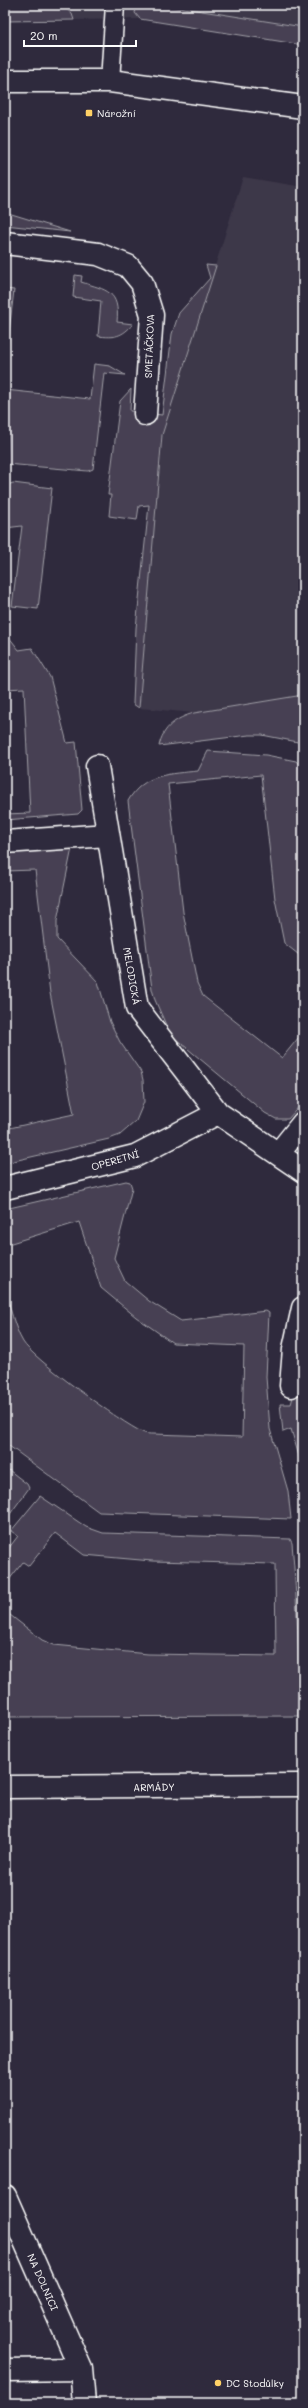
<svg xmlns="http://www.w3.org/2000/svg" width="308" height="2408" font-family="Mali,sans-serif">
<style>
.built{fill:#3c3749}
.green{fill:#464152;stroke:#a2a0a8}
.lines{fill:none;stroke-linecap:round;stroke-linejoin:round}
.lane-casing{stroke:#fff;stroke-width:21}
.street-casing{stroke:#fff;stroke-width:25}
.secondary-casing{stroke:#fff;stroke-width:25}
.lane{stroke:#2f2a3d;stroke-width:18}
.street{stroke:#2f2a3d;stroke-width:22}
.secondary{stroke:#2f2a3d;stroke-width:22}
.poi-dot{fill:#ffd166;stroke:#2f2a3d;stroke-width:1.5}
.labels{text-anchor:middle;stroke-width:3.5;stroke-linejoin:round;paint-order:stroke}
.poi-label{font-size:10px;fill:#fff;stroke:#2f2a3d;text-anchor:start}
.street-label{font-size:10px;fill:#fff;stroke:#2f2a3d}
</style>
<rect width="100%" height="100%" fill="#2f2a3d"/>
<filter id="ink" filterUnits="userSpaceOnUse"><feTurbulence type="fractalNoise" baseFrequency=".025" numOctaves="2"/><feDisplacementMap in="SourceGraphic" scale="8" xChannelSelector="R" yChannelSelector="G"/><feConvolveMatrix kernelMatrix="1 2 1 2 8 2 1 2 1" color-interpolation-filters="sRGB"/></filter>
<g filter="url(#ink)">
<!-- built -->
<path class="built" d="M5,5H303V45L140,19L5,21Z
M243,177L303,187V695L194,713L139,708L162,435Z"/>
<!-- green -->
<path class="green" d="M5,5H62L72,14L74,20L5,21Z
M137,5H164L303,27V45L140,19L135,13Z
M5,212L70,232L5,225Z
M206,265L216,266L162,435L139,708L133,704L136,628L149,505L139,506L137,520L109,516L111,495H108L120,401L131,389L130,411L162,415L172,334L179,313L210,278Z
M75,275L82,276L81,282C107,290 120,291 117,322L133,324C122,337 114,338 98,336L101,301L73,297Z
M5,289L14,290L5,366Z
M94,364L110,366L125,375L104,373L93,469L88,471L6,464L8,430L5,429V390L90,399Z
M13,483L52,488L38,609L12,606L22,526L5,528V486Z
M5,632L19,650L32,648L50,677L67,743L76,742L82,810L78,814L5,820V814L30,813L24,688L5,689Z
M303,695V743L262,735H249L159,746C163,727 176,718 194,713Z
M208,751L266,755L296,761L303,769V958L284,943L275,899L261,775L168,784L183,912L197,983L203,996L282,1058L303,1032V1102L288,1119H276L265,1113L170,1034L155,1000L152,989L128,801C144,773 170,774 198,771Z
M72,848L57,921V939L98,982L110,1022L120,1042L141,1072L143,1080L144,1102L136,1121L120,1135L109,1139L5,1163V1129L74,1114L50,993L35,870L5,871V853Z
M126,1181L130,1182L132,1188L114,1258L125,1281L149,1301L181,1321L266,1311L269,1313L266,1377L270,1429L288,1491L291,1519L99,1512L5,1443V1290C10,1306 14,1327 23,1342C33,1359 122,1423 142,1432C145,1434 150,1434 153,1434L242,1437L244,1346L173,1343L136,1317L101,1288L79,1222L5,1245V1209Z
M303,1363V1470L291,1429L283,1432L280,1404H291Z
M5,1467L27,1484L29,1488L5,1521Z
M40,1496L86,1527L103,1533L290,1539L292,1543C297,1601 300,1658 298,1716L5,1717V1611L42,1640L54,1645L148,1654L276,1656L275,1564L152,1561L84,1555L55,1533L29,1566L23,1562L5,1585V1553L18,1536L11,1531Z"/>
<g class="lines">
<defs>
<path id="lane" d="M110,81L115,5"/>
<path id="street" d="M5,243L98,254L128,266L142,283L152,315L145,414
M97,766L137,1008L218,1113L303,1171
M5,842L108,835
M278,1154L303,1123
M5,1188L135,1156L218,1113
M291,1386L294,1349L303,1308
M5,2196L81,2369L84,2403
M5,2370L81,2369"/>
<path id="secondary" d="M5,81H110L303,107
M5,1787L303,1785"/>
</defs>
<!-- lane casing -->
<use href="#lane" class="lane-casing"/>
<!-- street casing -->
<use href="#street" class="street-casing"/>
<!-- secondary casing -->
<use href="#secondary" class="secondary-casing"/>
<!-- lane -->
<use href="#lane" class="lane"/>
<!-- street -->
<use href="#street" class="street"/>
<!-- secondary -->
<use href="#secondary" class="secondary"/>
</g>
</g>
<!-- markers -->
<g class="poi-dot">
<rect x="85" y="109" width="8" height="8" rx="2"/>
<circle cx="218" cy="2383" r="4"/>
</g>
<g class="labels">
<!-- poi labels -->
<g class="poi-label">
<text x="97" y="117">Nárožní</text>
<text x="226" y="2387">DC Stodůlky</text>
</g>
<!-- street labels -->
<g class="street-label">
<text transform="translate(149 346) rotate(-88)" y="4">SMETÁČKOVA</text>
<text transform="translate(132 976) rotate(80)" y="4">MELODICKÁ</text>
<text transform="translate(115 1160) rotate(-16)" y="4">OPERETNÍ</text>
<text transform="translate(154 1787) rotate(-1)" y="4">ARMÁDY</text>
<text transform="translate(43 2282) rotate(66)" y="4">NA DOLNICI</text>
</g>
</g>
<!-- margin -->
<rect width="308" height="2408" fill="none" stroke="#2f2a3d" stroke-width="20"/>
<rect x="10" y="10" width="288" height="2388" fill="none" stroke="#fff" stroke-width="1.5" filter="url(#ink)"/>
<!-- scale -->
<path d="M24 40v6h112v-6" fill="none" stroke="#ffffff" stroke-width="2"/>
<text x="30" y="40" font-size="12" fill="#ffffff" stroke="#2f2a3d" stroke-width="3" paint-order="stroke">20 m</text>
</svg>
